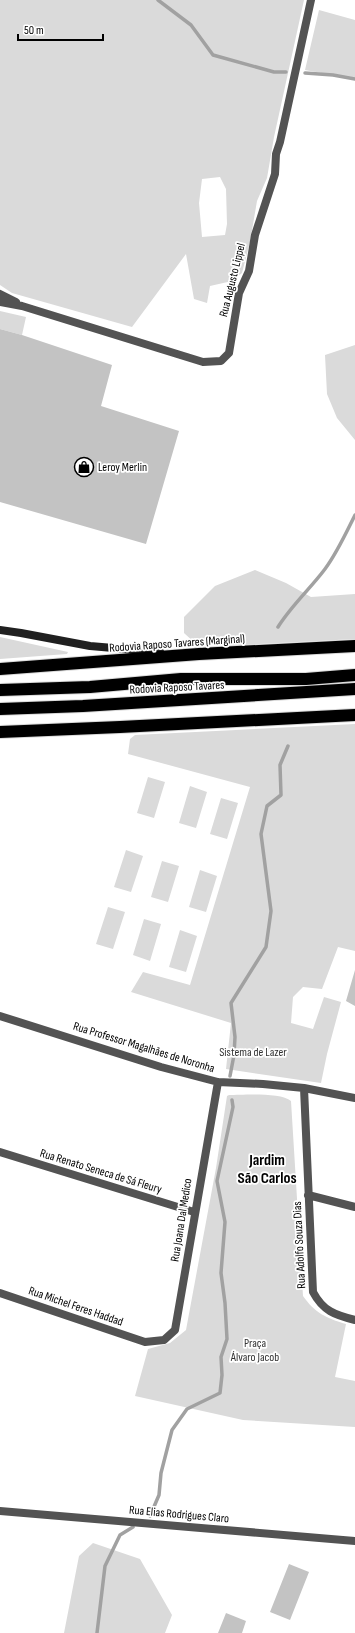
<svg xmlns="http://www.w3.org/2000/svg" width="355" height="1633" font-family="'Sofia Sans Condensed',sans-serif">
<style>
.green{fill:#dadada;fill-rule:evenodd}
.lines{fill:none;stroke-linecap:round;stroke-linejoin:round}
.stream{stroke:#a1a1a1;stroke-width:3.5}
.building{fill:#c3c3c3}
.highway-casing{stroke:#dbdbdb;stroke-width:14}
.street{stroke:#535353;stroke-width:8}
.secondary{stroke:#202020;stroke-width:8}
.highway{stroke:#000;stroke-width:12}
.labels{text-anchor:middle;stroke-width:3.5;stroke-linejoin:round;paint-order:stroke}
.street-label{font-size:12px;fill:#000;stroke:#fff}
.poi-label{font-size:12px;fill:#000;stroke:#fff;text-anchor:start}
.park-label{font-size:12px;fill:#313131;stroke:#fff}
.district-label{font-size:16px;font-weight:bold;fill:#000;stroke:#fff}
</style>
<rect width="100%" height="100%" fill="#fff"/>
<!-- green -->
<path class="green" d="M0,0H304L274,137L267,178L257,201L250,242L242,273L232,281L210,286L207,303L194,299L186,254L132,327L12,293L0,285ZM220,177L226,189L227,224L225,235L202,237L199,203L202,179Z
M319,10L355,20V79L305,70Z
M0,311L26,317L22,335L0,329Z
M355,345V440L337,418L327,394L325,355Z
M255,570L286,583L311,597L355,594V639L242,645L196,644L184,633V617L215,586Z
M0,637L68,652L67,654L0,659Z
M355,724V951L338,947L322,989L303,987L293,997L291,1023L313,1029L324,997L341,1002L327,1054L321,1083L226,1069L231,1023L131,992L143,972L190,985L250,787L128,754L130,739L135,735Z
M148,777L165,782L154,818L137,813Z
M190,786L207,792L196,828L179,823Z
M221,798L238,803L227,839L210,834Z
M126,850L143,856L131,892L114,887Z
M162,861L179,866L168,902L151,897Z
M200,870L217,876L206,912L189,907Z
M108,907L125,912L113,949L96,944Z
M144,919L161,924L150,961L133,955Z
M180,930L197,936L186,972L169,967Z
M229,1095C243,1095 281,1092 291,1101L303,1296C315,1313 326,1318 346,1324L335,1377L355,1381V1427L243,1420L135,1396L148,1349L170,1343L186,1330L216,1168L227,1096Z
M93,1543L140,1559L172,1615L165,1633H64L79,1556Z"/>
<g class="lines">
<!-- stream -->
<path class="stream" d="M158,0L191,25L213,55L274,72H286
M305,73L333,75L355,79
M278,627C291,606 310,589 325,569C337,553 346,533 355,515
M230,1076L234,1055L235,1037L231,1003L266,947L271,911L261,834L267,806L281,795L280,765L288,746
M150,1516L159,1495L161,1473L172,1430L187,1409L220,1393L222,1375L221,1357L227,1339L225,1303L221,1273L225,1222L217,1181L233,1107L232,1100
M97,1633L105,1566L120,1535L133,1527"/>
</g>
<!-- building -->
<path class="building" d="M0,329L22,335L112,365L101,406L179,431L146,544L0,502Z
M355,970V1006L346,1001Z
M289,1564L309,1572L290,1620L270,1612Z
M226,1613L246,1621L242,1633H218Z"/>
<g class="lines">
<defs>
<path id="highway" d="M0,669L199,654L355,646
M0,690L90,687L181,679H306L355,675
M0,709L83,706L355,689
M0,732L120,727L355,715"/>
</defs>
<!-- highway casing -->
<use href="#highway" class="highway-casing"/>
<!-- street -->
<path class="street" d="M0,294L16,302
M0,302L22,306L203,362L221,361L229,353L239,293L249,271L255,235L275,174L276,154L280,142L311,0
M0,1016L161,1067L218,1082L263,1084L304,1088L355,1098
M304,1088L313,1292C323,1311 335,1315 355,1320
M0,1152L194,1212
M308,1195L355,1207
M0,1293L145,1342L164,1340L175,1330L218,1082
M0,1511L355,1541"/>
<!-- secondary -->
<path class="secondary" d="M0,630L21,633L90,646L160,652"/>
<!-- highway -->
<use href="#highway" class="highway"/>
</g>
<!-- icons -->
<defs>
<symbol id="shop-ring" viewBox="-11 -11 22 22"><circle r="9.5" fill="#fff" stroke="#000" stroke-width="1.5"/><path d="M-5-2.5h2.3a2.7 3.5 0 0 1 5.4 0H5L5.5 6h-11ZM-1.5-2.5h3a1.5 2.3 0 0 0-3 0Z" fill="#000"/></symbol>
</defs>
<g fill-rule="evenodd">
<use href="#shop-ring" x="73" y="456" width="22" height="22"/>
</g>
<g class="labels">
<!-- street labels -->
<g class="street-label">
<text transform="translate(232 280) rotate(-76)" y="4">Rua Augusto Lippel</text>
<text transform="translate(177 643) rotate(-4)" y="4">Rodovia Raposo Tavares (Marginal)</text>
<text transform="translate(177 687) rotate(-3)" y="4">Rodovia Raposo Tavares</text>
<text transform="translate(144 1047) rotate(17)" y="4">Rua Professor Magalhães de Noronha</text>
<text transform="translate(101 1171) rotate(17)" y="4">Rua Renato Seneca de Sá Fleury</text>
<text transform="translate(181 1220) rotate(-81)" y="4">Rua Joana Dal Medico</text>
<text transform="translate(299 1245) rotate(-93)" y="4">Rua Adolfo Souza Dias</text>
<text transform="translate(76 1306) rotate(19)" y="4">Rua Michel Feres Haddad</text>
<text transform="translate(179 1514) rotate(5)" y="4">Rua Elias Rodrigues Claro</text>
</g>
<!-- poi labels -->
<g class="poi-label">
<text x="98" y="471">Leroy Merlin</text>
</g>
<!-- park labels -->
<g class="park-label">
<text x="253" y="1056">Sistema de Lazer</text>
<text x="255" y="1347">Praça<tspan x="255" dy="14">Álvaro Jacob</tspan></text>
</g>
<!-- district labels -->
<g class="district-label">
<text x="267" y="1165">Jardim<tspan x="267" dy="18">São Carlos</tspan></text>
</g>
</g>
<!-- scale -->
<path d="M18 34v6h85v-6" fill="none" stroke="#000000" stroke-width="2"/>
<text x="24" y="34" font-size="12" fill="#000000" stroke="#ffffff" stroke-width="3" paint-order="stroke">50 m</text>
</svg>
